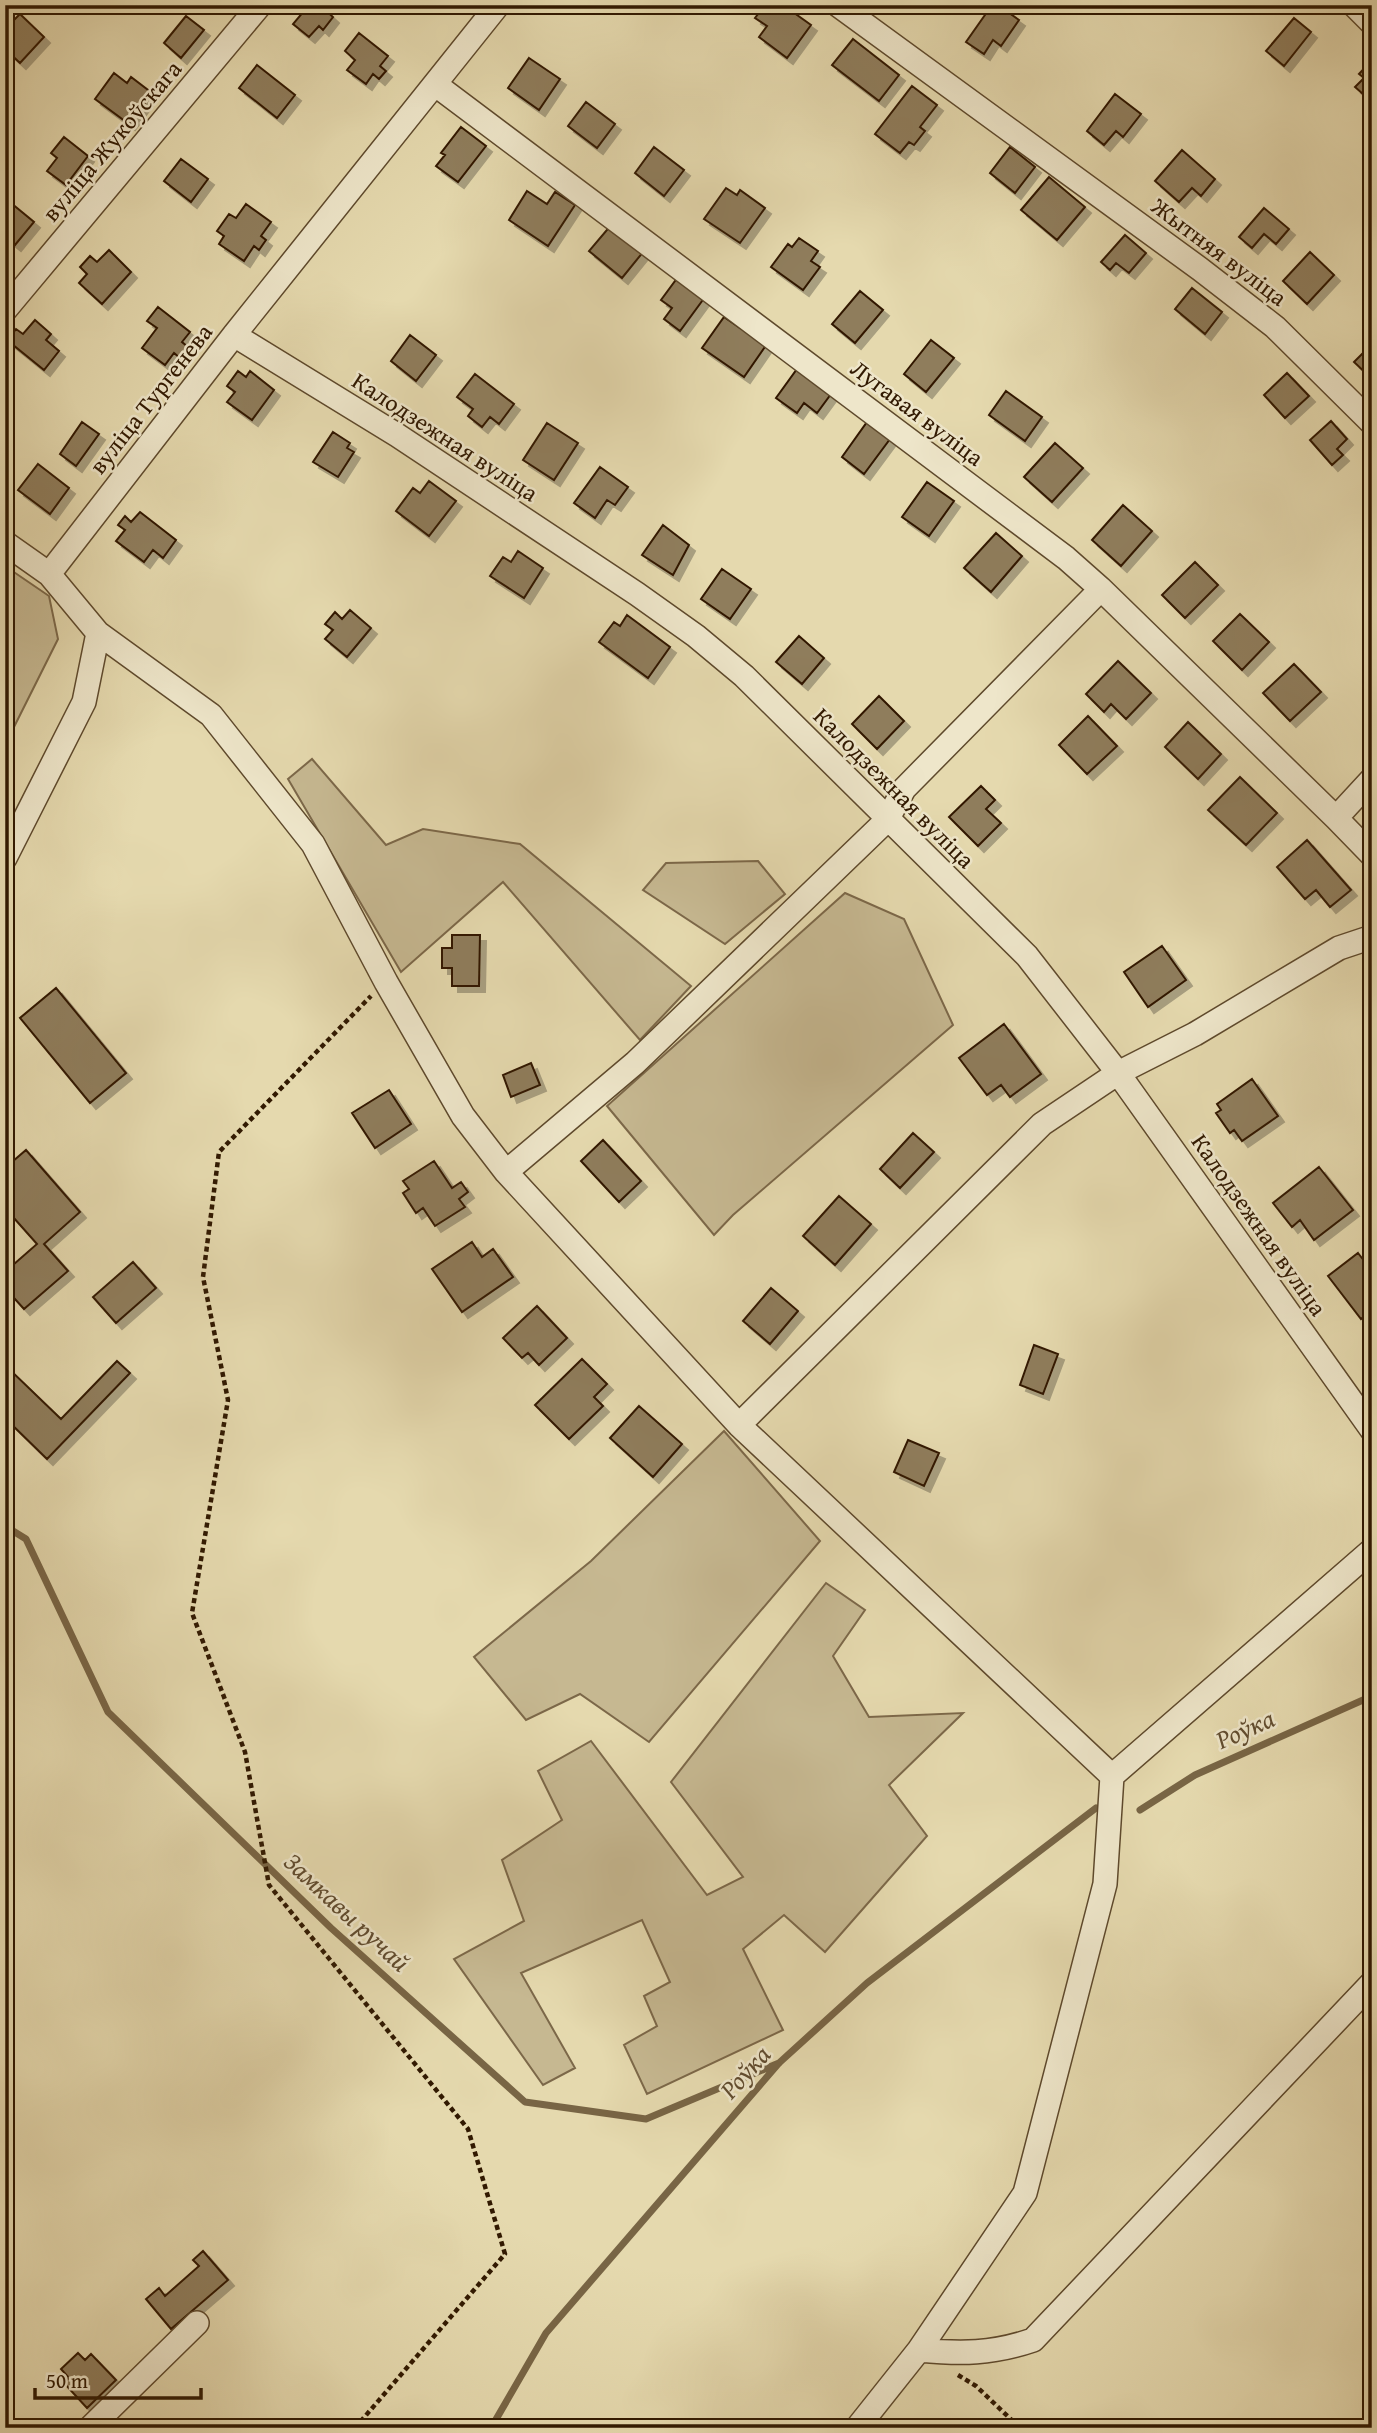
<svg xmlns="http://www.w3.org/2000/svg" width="1377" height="2433" font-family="'Gentium Book Plus',serif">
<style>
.green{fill:#c6b891;stroke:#7c6849;stroke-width:2}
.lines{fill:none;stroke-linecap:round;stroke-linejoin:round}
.stream{stroke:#786545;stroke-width:7}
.building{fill:#8f7d5b;stroke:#311901;stroke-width:2;filter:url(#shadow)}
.minor-casing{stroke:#5e492c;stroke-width:26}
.path{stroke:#311901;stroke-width:4.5;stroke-dasharray:5 3.5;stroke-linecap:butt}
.minor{stroke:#eee6ca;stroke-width:23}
.labels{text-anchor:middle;stroke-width:5;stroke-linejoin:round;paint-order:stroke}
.street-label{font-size:24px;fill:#311901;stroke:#eee6ca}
.water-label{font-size:26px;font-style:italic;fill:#614c2f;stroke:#eee6ca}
</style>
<defs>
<filter id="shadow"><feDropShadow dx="6" dy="6" stdDeviation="0" flood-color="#0004"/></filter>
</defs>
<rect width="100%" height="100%" fill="#e5d9ae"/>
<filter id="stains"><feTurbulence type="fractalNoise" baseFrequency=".00286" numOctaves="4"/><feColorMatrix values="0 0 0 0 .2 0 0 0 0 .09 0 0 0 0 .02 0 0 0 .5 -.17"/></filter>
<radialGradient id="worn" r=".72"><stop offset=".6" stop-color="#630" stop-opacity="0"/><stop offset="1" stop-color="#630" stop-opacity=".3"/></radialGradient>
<!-- green -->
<path class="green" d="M5,566L49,596L58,639L5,745Z
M312,759L386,845L423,829L520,844L691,986L640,1040L503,882L401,972L288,779Z
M758,861L785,894L725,944L643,890L666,863Z
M845,893L904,919L953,1025L733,1215L714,1235L607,1106Z
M724,1431L820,1541L649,1742L580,1694L526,1720L474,1657L591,1561Z
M826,1583L865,1610L833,1656L869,1717L963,1713L889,1785L927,1836L825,1952L784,1915L743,1949L783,2030L647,2094L624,2045L657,2026L644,1996L670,1982L642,1920L521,1973L575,2068L543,2085L454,1959L524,1921L502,1860L562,1820L538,1771L591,1741L707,1895L743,1877L671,1782Z"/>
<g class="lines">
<!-- stream -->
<path class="stream" d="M5,1526L26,1539L108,1712L331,1928L525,2102L646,2119L779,2063
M1140,1810L1195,1775L1372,1696
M491,2428L546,2333L779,2063L867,1983L1096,1808"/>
</g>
<!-- building -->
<path class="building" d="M309,5H320L333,17L323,30L319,26L309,37L293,24Z
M765,5H783L811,25L787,58L759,37L767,26L755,18Z
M992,5H998L1019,20L1001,46L993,40L984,54L966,42Z
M20,14L44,37L20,63L5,49V29Z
M186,16L204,30L181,58L164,43Z
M1294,18L1311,32L1284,66L1266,51Z
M359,33L388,56L380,66L386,71L379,79L373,74L366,84L347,70L355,60L345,51Z
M853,39L899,75L879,101L832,65Z
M529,58L560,79L539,110L508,88Z
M1372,60V102L1355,87L1364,78L1359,74Z
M257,65L295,95L277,118L239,88Z
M114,73L127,83L131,77L152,93L129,124L95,99Z
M912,86L937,105L920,127L925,131L914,145L909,142L900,153L875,134Z
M1115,94L1141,114L1123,137L1116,131L1104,145L1087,131Z
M586,102L615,124L597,148L568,126Z
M461,127L486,146L458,182L436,166L445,155L441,153Z
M64,137L88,156L66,185L47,171L57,158L51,153Z
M654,147L684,170L664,196L635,173Z
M1010,147L1035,167L1015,193L990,173Z
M1182,150L1215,179L1201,196L1192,188L1179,202L1155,181Z
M181,159L208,179L191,202L164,181Z
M1049,177L1085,207L1057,240L1021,210Z
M726,188L737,195L740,190L765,208L740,243L704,219Z
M527,191L547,204L555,192L575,205L548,246L509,220Z
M11,203L34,222L15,245L5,237V210Z
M246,204L271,222L261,236L266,240L259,250L254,246L244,261L219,244L224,236L217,231L229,214L236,218Z
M1264,208L1289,229L1276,244L1264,234L1252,248L1239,237Z
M612,224L644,251L622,278L589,251Z
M1125,235L1146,253L1129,273L1116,263L1110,270L1101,262Z
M799,238L818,251L811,261L820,267L803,290L771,267L788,244L792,247Z
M109,250L131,272L102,304L79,283L87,274L80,267L90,256L97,262Z
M1310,252L1334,275L1307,304L1283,281Z
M678,277L705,297L680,331L664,319L672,308L661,300Z
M1192,288L1222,312L1205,334L1175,309Z
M860,291L883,310L855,343L832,324Z
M158,307L190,332L182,342L188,347L180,358L174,353L165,365L142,348L157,328L147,321Z
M724,317L740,328L744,323L769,341L744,377L702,348Z
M35,320L51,334L46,340L59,351L44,370L7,340L16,329L23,334Z
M410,335L436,355L416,381L391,361Z
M931,340L954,358L926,392L904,374Z
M1372,344V379L1354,362Z
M797,369L831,394L817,413L804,403L797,413L776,398Z
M238,371L246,377L250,371L274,390L252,420L227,402L235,392L227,386Z
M1287,373L1309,396L1285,418L1264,395Z
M475,374L514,404L499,424L490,417L482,427L468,416L473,409L457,397Z
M1006,391L1042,417L1025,441L989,415Z
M1331,421L1347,439L1337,449L1343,455L1332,465L1310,440Z
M82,422L99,434L76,466L60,454Z
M867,422L890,439L864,474L842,457Z
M547,423L578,443L554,480L523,460Z
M333,432L350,443L347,448L354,452L338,477L313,462Z
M1055,443L1083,468L1052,502L1024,477Z
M38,464L69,488L50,514L18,490Z
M600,467L628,487L615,505L607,500L595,518L574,503Z
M429,481L456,501L429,536L396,511L413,488L420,493Z
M927,482L954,501L929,536L902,517Z
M1123,505L1152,531L1121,566L1092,540Z
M140,512L176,540L163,558L153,550L144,562L116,541L125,530L118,525L125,516L131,522Z
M663,525L689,545L673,575L642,555Z
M996,533L1022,556L991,592L964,568Z
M518,551L543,568L524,598L490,576L503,557L511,562Z
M1195,562L1218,585L1185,618L1162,595Z
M722,569L751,589L730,619L701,599Z
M350,610L371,628L347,657L325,639L333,630L325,624L335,612L342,619Z
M1240,614L1269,642L1242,670L1213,641Z
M627,615L670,647L648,678L599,642L614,622L620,626Z
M799,636L824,658L802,684L776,662Z
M1118,661L1151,693L1126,719L1111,704L1104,712L1086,694Z
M1294,664L1321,692L1290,721L1263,693Z
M879,696L904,721L877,749L852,724Z
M1088,716L1117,746L1087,774L1059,745Z
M1188,722L1221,754L1198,779L1165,747Z
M1240,777L1277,813L1246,845L1208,810Z
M981,786L995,800L986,809L1001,823L978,846L949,817Z
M1307,840L1351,890L1330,907L1316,890L1305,899L1277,867Z
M452,935H480L479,986H452V968H442V948H452Z
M1162,946L1186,980L1148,1007L1124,972Z
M56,988L126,1073L90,1103L20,1018Z
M1004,1024L1041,1074L1010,1097L1001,1085L987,1095L959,1058Z
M531,1063L540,1085L511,1097L503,1075Z
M1252,1079L1278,1116L1242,1141L1234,1130L1230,1133L1216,1113L1221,1110L1217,1104Z
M389,1090L411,1124L375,1148L352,1113Z
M913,1133L934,1152L900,1188L880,1169Z
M603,1140L641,1181L619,1202L581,1161Z
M26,1150L80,1212L44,1244L68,1271L24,1309L5,1288V1272L37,1244L5,1208V1168Z
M434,1161L452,1188L461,1182L468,1192L459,1199L465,1207L435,1226L423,1208L416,1213L403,1193L409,1189L403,1181Z
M1319,1167L1353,1210L1314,1240L1300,1220L1292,1227L1273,1203Z
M839,1196L871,1224L835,1265L803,1236Z
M472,1242L482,1257L493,1249L513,1277L462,1312L432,1269Z
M1358,1253L1372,1271V1310L1361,1319L1328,1276Z
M133,1262L156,1288L116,1323L93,1297Z
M771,1288L798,1311L770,1344L743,1321Z
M537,1306L567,1338L539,1365L528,1353L522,1358L503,1338Z
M1034,1345L1058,1354L1043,1394L1020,1385Z
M582,1359L607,1384L594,1397L603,1406L569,1439L535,1405Z
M117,1361L130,1373L47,1459L5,1418V1365L61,1419Z
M639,1406L682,1444L653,1477L610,1438Z
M908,1440L939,1453L924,1486L894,1472Z
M203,2251L228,2280L171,2329L146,2299L159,2288L165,2296L199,2266L193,2260Z
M78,2353L85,2360L91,2354L116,2380L87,2408L64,2383L69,2378L61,2369Z"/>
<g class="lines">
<defs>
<path id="minor" d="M838,5L1200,269L1275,327L1372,423
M1354,5L1372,23
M436,85L1066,558L1101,589L1336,818
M5,310L260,5
M234,335L397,435L637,594L696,636L744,676L1027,956L1118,1073L1372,1430
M5,543L49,574
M98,633L211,715L313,844L386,982L463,1116L506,1172L739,1425L1112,1776
M1372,779L1336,818L1372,855
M5,858L84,702L98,633L49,574L234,335L498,5
M506,1172L635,1063L887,820L904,789L1101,589
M739,1425L1042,1124L1118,1073L1195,1034L1339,948L1372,937
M919,2350C961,2354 992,2354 1033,2340L1372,1983
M90,2428L197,2323
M857,2428L919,2350L1025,2193L1105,1884L1112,1776L1372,1550"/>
</defs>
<!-- minor casing -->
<use href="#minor" class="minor-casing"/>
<!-- path -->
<path class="path" d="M958,2375L976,2386L1020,2428
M355,2428L505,2254L468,2129L269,1885L245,1752L192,1613L228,1400L203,1277L219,1152L371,996"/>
<!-- minor -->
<use href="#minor" class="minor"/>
</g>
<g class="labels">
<!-- street labels -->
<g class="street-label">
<text transform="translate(112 141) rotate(-50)" y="8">вуліца Жукоўскага</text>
<text transform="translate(1219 252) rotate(37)" y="8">Жытняя вуліца</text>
<text transform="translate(151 399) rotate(-52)" y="8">вуліца Тургенева</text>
<text transform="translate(917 413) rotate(37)" y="8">Лугавая вуліца</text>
<text transform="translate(445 437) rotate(33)" y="8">Калодзежная вуліца</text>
<text transform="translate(894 788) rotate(45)" y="8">Калодзежная вуліца</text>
<text transform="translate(1259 1225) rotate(55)" y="8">Калодзежная вуліца</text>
</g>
<!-- water labels -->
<g class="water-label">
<text transform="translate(1245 1729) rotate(-24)" y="9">Роўка</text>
<text transform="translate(347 1912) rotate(43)" y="9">Замкавы ручай</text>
<text transform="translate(745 2072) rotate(-48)" y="9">Роўка</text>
</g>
</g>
<!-- margin -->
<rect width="1377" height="2433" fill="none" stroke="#e5d9ae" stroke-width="28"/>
<rect x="7" y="7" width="1363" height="2419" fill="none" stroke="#311901" stroke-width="3.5"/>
<rect x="14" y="14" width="1349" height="2405" fill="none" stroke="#311901" stroke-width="2"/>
<!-- scale -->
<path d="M35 2388v10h166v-10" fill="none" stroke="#311901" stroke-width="3.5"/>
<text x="46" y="2388" font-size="21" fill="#311901" stroke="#eee6ca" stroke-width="5" paint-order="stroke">50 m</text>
<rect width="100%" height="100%" filter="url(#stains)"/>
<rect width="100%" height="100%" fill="url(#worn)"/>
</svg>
